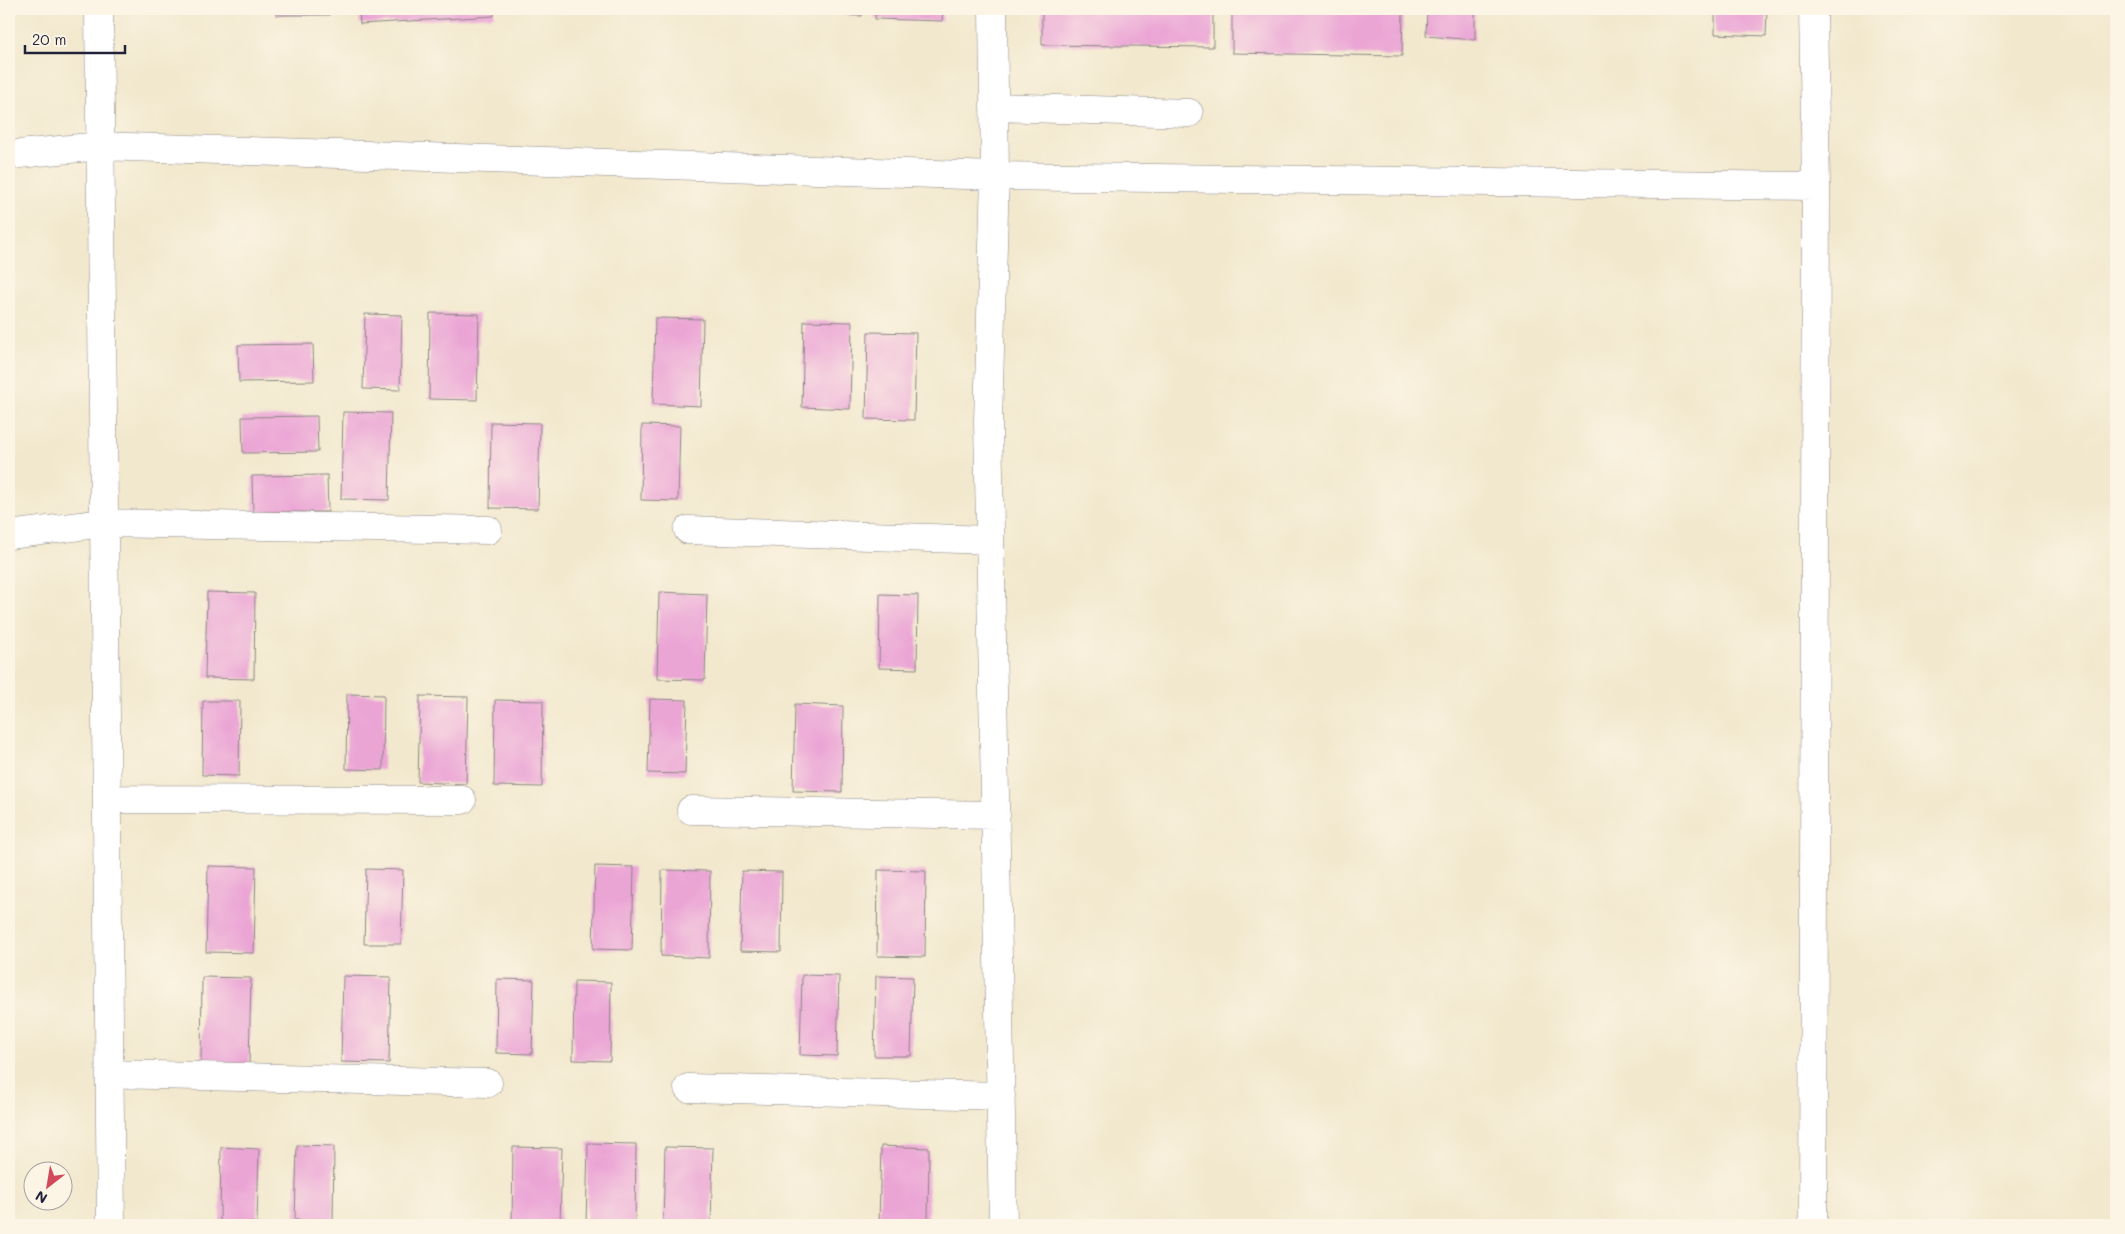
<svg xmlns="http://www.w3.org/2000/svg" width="2125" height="1234" font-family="Mali,sans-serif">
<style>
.building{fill:#eba5d5}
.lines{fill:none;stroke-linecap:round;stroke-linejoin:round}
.street-casing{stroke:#8a8584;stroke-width:29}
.street{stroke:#fff;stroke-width:28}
</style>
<rect width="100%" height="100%" fill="#fcf5e5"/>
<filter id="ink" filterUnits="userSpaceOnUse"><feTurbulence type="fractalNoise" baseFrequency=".02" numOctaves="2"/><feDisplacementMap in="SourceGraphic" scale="10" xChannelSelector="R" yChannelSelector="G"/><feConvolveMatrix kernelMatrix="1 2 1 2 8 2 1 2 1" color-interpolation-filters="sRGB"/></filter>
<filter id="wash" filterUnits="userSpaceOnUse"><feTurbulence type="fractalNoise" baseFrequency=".0096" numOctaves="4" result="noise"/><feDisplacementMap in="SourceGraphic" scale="20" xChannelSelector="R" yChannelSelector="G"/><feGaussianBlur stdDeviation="1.12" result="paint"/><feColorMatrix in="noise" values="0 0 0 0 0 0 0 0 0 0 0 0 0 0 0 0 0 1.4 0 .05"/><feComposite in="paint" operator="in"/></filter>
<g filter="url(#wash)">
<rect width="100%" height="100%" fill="#f2e8ce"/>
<g id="blocks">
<!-- building -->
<path class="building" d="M276,9H330V15H276Z
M359,9H494V16L360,24Z
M801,9H863L862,16L800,12Z
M876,9H943L942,21L875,19Z
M1042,9H1213V47L1042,45Z
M1232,9H1403L1402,56L1232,53Z
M1427,9H1475V40L1426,36Z
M1715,9H1767L1766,36L1715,34Z
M430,313L479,314L477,400L429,399Z
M365,314L402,315L400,390L363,389Z
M655,318L703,319L701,406L653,404Z
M804,321L852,322L850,409L802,407Z
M868,332L916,333L914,420L866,419Z
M313,344L314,381L239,382L238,345Z
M343,412L391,413L389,500L341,499Z
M317,416L318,452L243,453L242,417Z
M491,422L540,423L538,509L490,508Z
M642,425L680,426L678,501L641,500Z
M327,475L328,512H253L252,476Z
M207,592L255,593L254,679L205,678Z
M659,592L707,594L705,680L657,679Z
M880,594L918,595L917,669L879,668Z
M347,694L384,695L383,770L346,769Z
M420,696L468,697L466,784L418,782Z
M650,699L687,700L685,774L648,773Z
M495,700L543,701L542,787L494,786Z
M203,701H240L239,776L202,775Z
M795,704L843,706L842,792L793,791Z
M208,866L256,867L254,953L206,952Z
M595,866L634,867L632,950L593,949Z
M366,869L403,870L401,944H364Z
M662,870L710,871L709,958L661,956Z
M878,870L926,871L925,957L877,956Z
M742,871L782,872L781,952L740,951Z
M802,975L839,976L837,1056L800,1055Z
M343,976L391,977L389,1063L341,1062Z
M876,976L913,977L911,1056H874Z
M202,977L251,978L249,1064L201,1063Z
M497,979L534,980L532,1054L496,1053Z
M574,981L611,982L610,1061L573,1060Z
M588,1143L636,1144L635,1225H586Z
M297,1145L334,1146L333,1221L295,1220Z
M881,1146L929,1148L928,1225H879Z
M221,1147L259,1149L257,1223L220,1222Z
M513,1147L562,1148L560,1225H512Z
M665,1147L713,1148L711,1225H663Z"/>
</g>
</g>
<g filter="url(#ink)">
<use href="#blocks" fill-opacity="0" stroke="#8a8584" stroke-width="1"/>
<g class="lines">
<defs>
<path id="street" d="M99,9L111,1225
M993,9L995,176L988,421L1003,1225
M1813,9L1816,186L1813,1225
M994,107L1189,113
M9,155L100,146L995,176L1816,186
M688,530L990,540
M9,535L104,523L488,530
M107,799L462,800
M691,810L996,815
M110,1074L488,1083
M688,1088L1001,1096"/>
</defs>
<!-- street casing -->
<use href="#street" class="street-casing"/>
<!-- street -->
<use href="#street" class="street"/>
</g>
</g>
<!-- margin -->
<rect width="2125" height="1234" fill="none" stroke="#fcf5e5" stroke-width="30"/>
<!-- north arrow -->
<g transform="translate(48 1186) rotate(211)"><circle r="24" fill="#fcf5e5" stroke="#a5a1a1"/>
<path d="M0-4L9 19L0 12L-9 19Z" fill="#d1495b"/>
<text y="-8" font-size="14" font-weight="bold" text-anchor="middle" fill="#22223b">N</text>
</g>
<!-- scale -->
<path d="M25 45v8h100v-8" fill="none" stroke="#22223b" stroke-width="2.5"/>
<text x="32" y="45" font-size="15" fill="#22223b" stroke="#fcf5e5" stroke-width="4" paint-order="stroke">20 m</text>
</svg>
